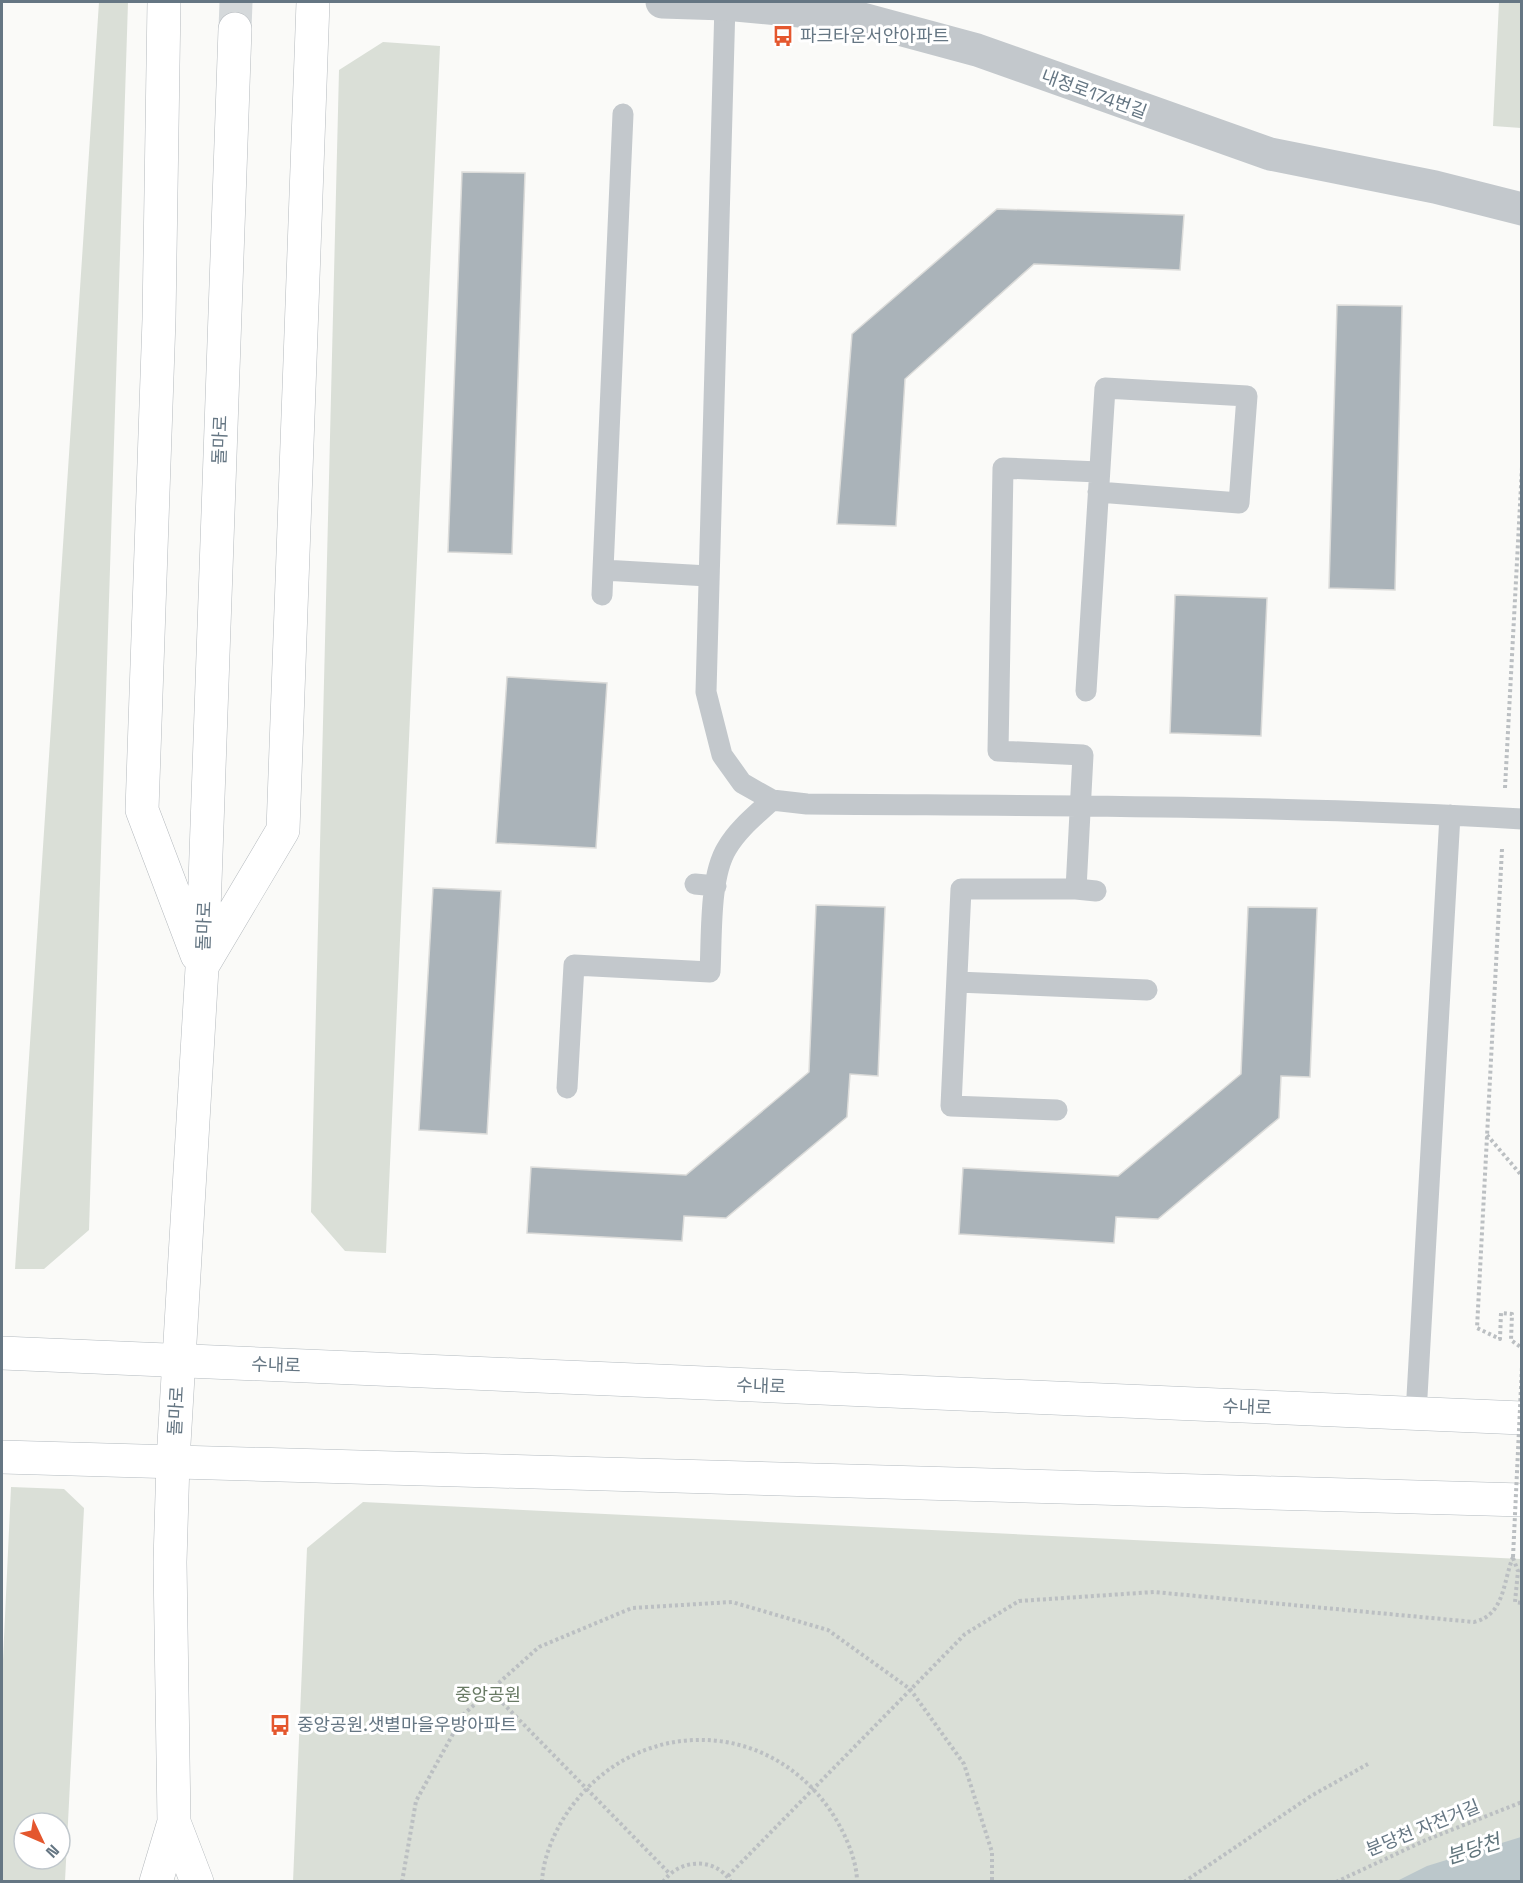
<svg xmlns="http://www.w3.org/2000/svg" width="1523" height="1883" font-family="'Space Grotesk','Noto Sans KR',sans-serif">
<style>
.green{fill:#dadfd7;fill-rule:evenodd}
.water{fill:#bbc7cb}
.building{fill:#aab3b9;stroke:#dcdcda;stroke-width:1.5}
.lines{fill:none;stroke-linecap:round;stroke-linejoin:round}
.primary-tunnel{stroke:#d5d9db;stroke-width:33;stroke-dasharray:33 16;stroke-linecap:butt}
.secondary-casing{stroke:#b3babf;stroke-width:34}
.primary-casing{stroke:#b5babe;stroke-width:34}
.path{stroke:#bbbfc2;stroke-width:4;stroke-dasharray:3 3;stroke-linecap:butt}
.service{stroke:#c3c8cc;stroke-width:21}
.minor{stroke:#c3c8cc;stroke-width:33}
.secondary{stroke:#fff;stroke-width:33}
.primary{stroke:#fff;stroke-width:33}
.path-bridge{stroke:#bbbfc2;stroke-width:4;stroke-dasharray:3 3;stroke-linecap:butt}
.labels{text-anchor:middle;stroke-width:6;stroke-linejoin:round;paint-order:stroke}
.poi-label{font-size:18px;fill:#657683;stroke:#fff;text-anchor:start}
.street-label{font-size:18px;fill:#657683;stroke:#fff}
.park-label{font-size:18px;fill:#687a64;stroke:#fff}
.water-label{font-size:20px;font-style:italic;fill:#60757c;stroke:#fff}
</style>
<rect width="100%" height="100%" fill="#fafaf8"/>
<!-- green -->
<path class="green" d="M99,2H128L89,1230L44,1269H15Z
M1499,2H1521V128L1493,126Z
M383,42L440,46L386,1253L345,1251L311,1212L339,70Z
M11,1487L64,1489L84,1508L65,1881H2V1681ZM24,1823H60V1859H24Z
M363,1502L1521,1559V1881L293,1882L307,1548Z"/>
<!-- water -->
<path class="water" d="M1521,1837V1881H1397L1427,1866Z"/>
<!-- building -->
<path class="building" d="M462,172L525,173L512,554L448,552Z
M997,209L1184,215L1180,270L1034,264L905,379L896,526L837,524L852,334Z
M1337,305L1402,306L1395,590L1329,588Z
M1175,595L1267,598L1261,736L1170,733Z
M507,677L607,683L596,848L496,843Z
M433,888L501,891L487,1134L419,1130Z
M816,905L885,907L878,1076L850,1074L847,1117L726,1218L684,1216L682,1241L527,1233L531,1167L686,1175L809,1072Z
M1248,907L1317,908L1310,1077L1281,1076L1279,1118L1158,1219L1116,1217L1114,1243L959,1234L963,1168L1118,1176L1241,1074Z"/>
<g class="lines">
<!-- primary-tunnel -->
<path class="primary-tunnel" d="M235,29L236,2"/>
<defs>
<path id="secondary" d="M2,1353L1522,1418
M2,1457L1522,1500"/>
<path id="primary" d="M164,2L159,319L142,810L197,955
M204,963L283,830L313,2
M174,1822L197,1882
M156,1882L174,1822L170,1562L173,1461L202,968L235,29"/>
</defs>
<!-- secondary casing -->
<use href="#secondary" class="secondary-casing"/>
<!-- primary casing -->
<use href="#primary" class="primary-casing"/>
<!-- path -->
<path class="path" d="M1505,788L1522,467
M1502,849L1477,1328L1500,1339L1501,1313L1512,1314L1511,1340L1522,1348
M1487,1135L1522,1176
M1513,1558L1518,1571L1515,1602L1522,1603
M490,1690L669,1873
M728,1876L965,1634L1019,1601L1154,1592L1474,1622C1505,1615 1503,1581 1513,1557
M402,1882L416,1801L464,1714L539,1647L632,1608L732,1602L828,1630L910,1689L964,1764L992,1852V1882
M542,1882C543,1857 555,1830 569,1810C635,1717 765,1716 830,1810C843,1829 857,1858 857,1882
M663,1882C679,1859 715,1856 731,1882
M1184,1882L1311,1796L1368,1764
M1336,1882L1426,1840L1522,1802"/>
<!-- service -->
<path class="service" d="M725,4L706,692L722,755L742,783L772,800L807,804C1045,806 1284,805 1522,819
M623,114L603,570L708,576
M602,595L603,570
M1086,691L1105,388L1247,396L1239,503L1098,492
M695,884L716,886
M1076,889L1096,891
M957,982L1147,990
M567,1088L574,965L710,972C712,937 709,877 727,848C738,829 756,815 772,800
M1057,1110L951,1106L961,889H1076L1083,755L998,751L1003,468L1099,472
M1416,1414L1450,815"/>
<!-- minor -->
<path class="minor" d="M662,2L725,4L851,16L977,50L1270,154L1435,187L1522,209"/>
<!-- secondary -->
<use href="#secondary" class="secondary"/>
<!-- primary -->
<use href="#primary" class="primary"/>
<!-- path-bridge -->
<path class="path-bridge" d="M1513,1557L1522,1366"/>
</g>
<!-- icons -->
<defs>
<symbol id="bus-bare" viewBox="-9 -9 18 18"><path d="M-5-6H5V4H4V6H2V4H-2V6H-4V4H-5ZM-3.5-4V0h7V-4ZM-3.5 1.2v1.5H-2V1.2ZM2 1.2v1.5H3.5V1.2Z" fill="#e4572e" stroke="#fff" stroke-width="2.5" paint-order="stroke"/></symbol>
</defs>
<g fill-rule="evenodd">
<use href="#bus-bare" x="768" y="21" width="30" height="30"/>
<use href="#bus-bare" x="265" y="1710" width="30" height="30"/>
</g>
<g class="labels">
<!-- poi labels -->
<g class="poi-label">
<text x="800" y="42">파크타운서안아파트</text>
<text x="297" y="1731">중앙공원.샛별마을우방아파트</text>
</g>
<!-- street labels -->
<g class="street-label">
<text transform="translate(1094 94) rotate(20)" y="6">내정로174번길</text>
<text transform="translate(220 440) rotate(-88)" y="6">돌마로</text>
<text transform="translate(204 926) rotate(-88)" y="6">돌마로</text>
<text transform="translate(276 1365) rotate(2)" y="6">수내로</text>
<text transform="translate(761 1386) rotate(2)" y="6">수내로</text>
<text transform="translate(1247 1407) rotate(2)" y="6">수내로</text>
<text transform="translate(176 1411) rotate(-87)" y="6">돌마로</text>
<text transform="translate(1423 1828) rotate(-22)" y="6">분당천 자전거길</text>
</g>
<!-- park labels -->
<g class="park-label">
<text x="488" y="1701">중앙공원</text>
</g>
<!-- water labels -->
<g class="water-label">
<text transform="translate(1473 1849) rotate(-18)" y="7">분당천</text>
</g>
</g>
<!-- border -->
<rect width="1523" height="1883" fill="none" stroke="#657683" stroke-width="6"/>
<!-- north arrow -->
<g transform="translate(42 1841) rotate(134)"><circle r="28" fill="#ffffff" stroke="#c1c8cd" stroke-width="1.5"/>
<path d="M0-4.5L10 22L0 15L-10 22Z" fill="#e4572e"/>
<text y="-9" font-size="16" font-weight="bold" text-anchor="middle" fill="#657683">N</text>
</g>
</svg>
